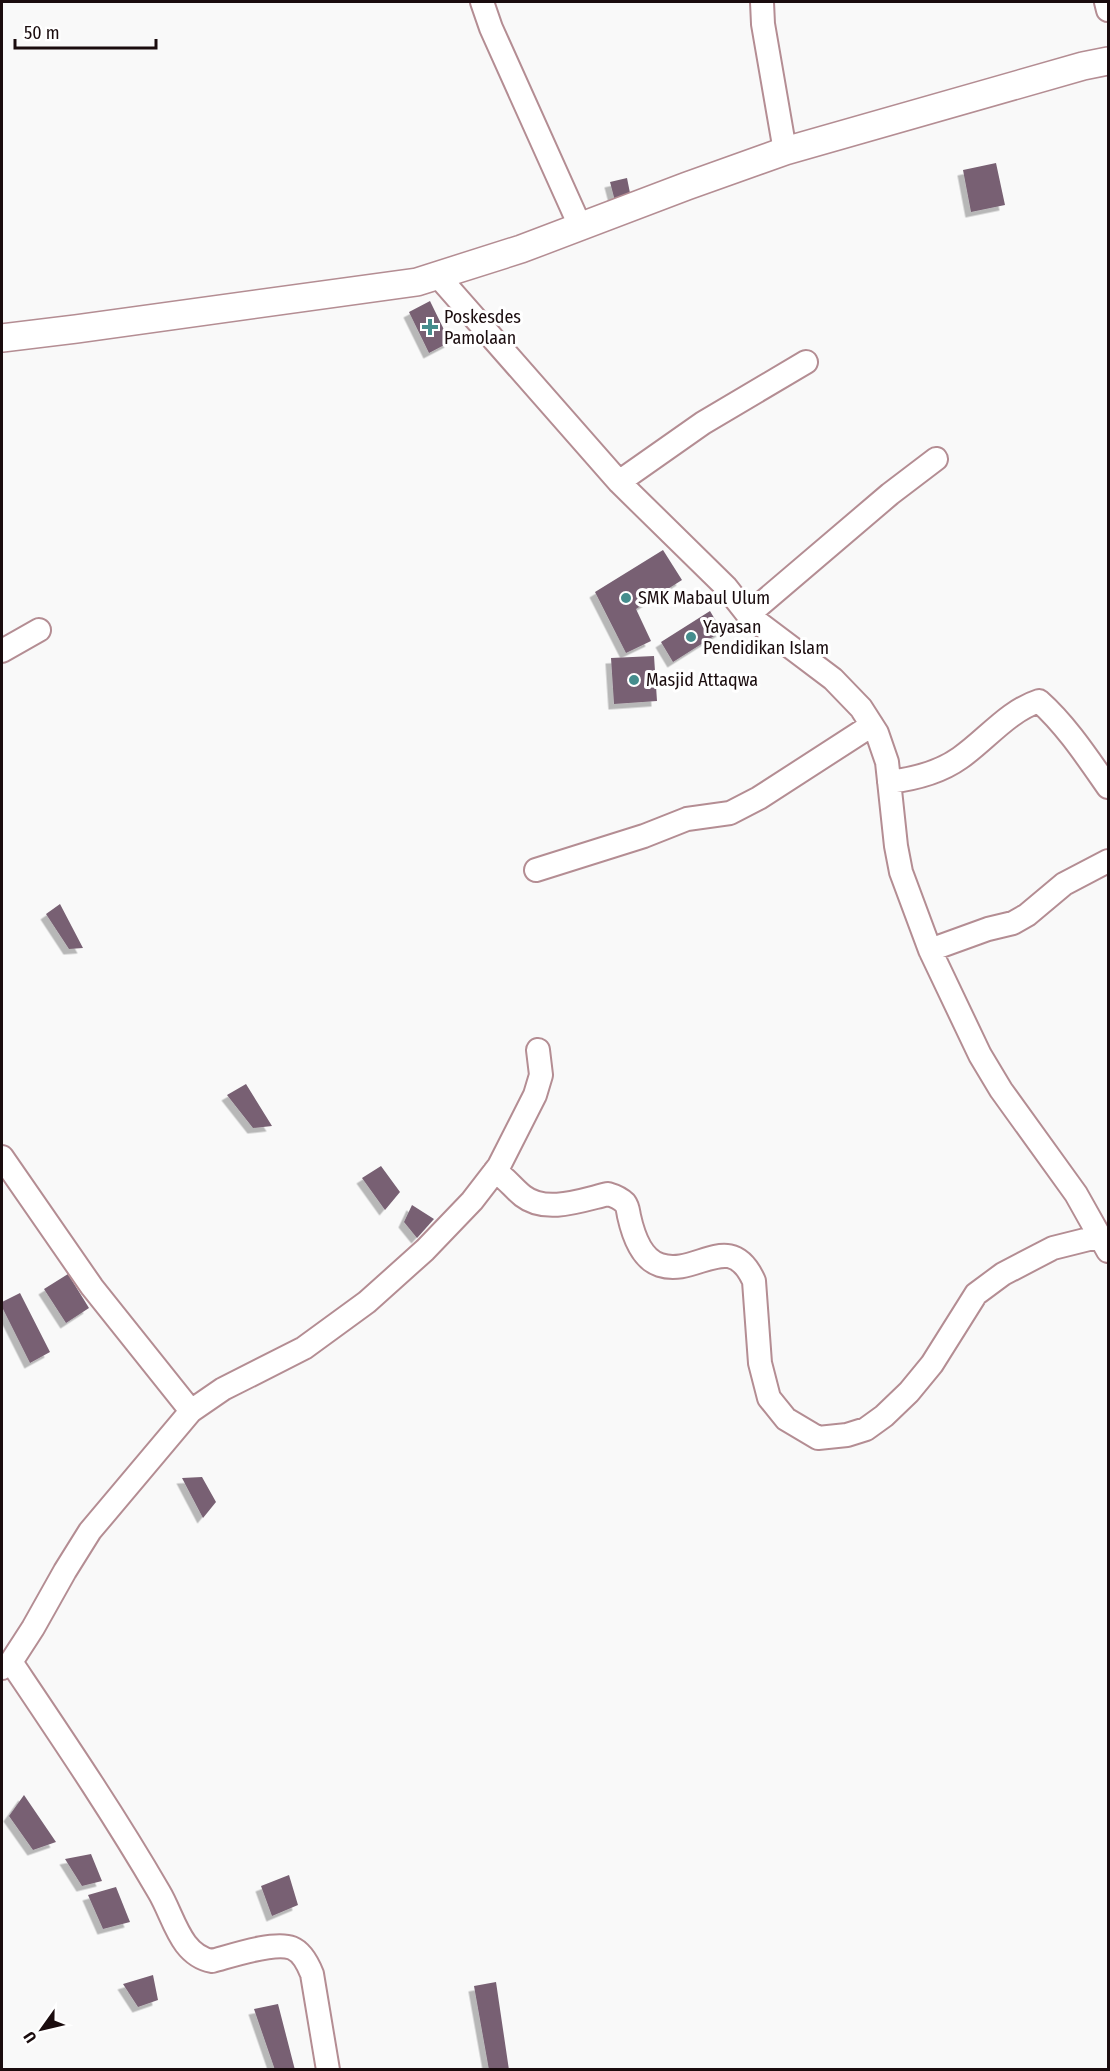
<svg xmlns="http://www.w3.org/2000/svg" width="1110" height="2071" font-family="'Fira Sans Condensed',sans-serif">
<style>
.building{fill:#786173;filter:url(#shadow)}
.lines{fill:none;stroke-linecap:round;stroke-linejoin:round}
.minor-casing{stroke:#b48d93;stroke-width:26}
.tertiary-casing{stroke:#b48d93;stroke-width:30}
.minor{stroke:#fff;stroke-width:22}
.tertiary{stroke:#fff;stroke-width:27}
.poi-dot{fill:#458d8d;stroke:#fff;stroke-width:2}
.labels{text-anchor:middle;stroke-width:6;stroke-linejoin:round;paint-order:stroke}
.poi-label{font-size:18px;fill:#1a0c0e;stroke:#fff;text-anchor:start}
</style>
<defs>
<filter id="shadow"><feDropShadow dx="-5.5" dy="5.5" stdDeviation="0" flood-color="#0004"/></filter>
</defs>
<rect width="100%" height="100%" fill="#f9f9f9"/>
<!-- building -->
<path class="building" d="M996,163L1005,205L971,212L963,170Z
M627,178L631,198L615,201L610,182Z
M430,301L450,342L429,353L409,312Z
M663,550L682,580L636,609L651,641L626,653L595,592Z
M710,611L722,631L673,662L661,642Z
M654,656L657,701L614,704L611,658Z
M60,904L83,948L69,949L46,914Z
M246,1084L272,1126L253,1128L227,1095Z
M381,1166L400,1192L385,1210L362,1178Z
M412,1205L434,1219L417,1238L404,1222Z
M68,1274L89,1308L66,1323L44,1289Z
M20,1293L50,1352L30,1363L2,1307V1302Z
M202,1477L216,1502L203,1518L182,1478Z
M24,1795L56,1842L33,1850L9,1816Z
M91,1854L102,1881L82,1886L65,1859Z
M289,1875L298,1905L272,1916L261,1886Z
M116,1887L130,1922L103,1929L88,1895Z
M153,1975L158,2000L138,2007L123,1984Z
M496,1982L509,2070H489L474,1986Z
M278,2004L295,2070H275L254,2009Z"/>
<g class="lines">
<defs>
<path id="minor" d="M482,2L491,28L580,226
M762,2L763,24L785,151
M1106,2L1108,10
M438,276L619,482L726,587L748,615L833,679L861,708L877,733L887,762L896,846L901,872L930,950L980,1055L1001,1090L1076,1194L1108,1251
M619,482L703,423L806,362
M748,615L890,494L936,459
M2,651L39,630
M889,782C914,779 939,773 960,758C986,740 1008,711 1039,701C1066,725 1087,757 1108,787
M536,870L644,836L687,819L730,813L759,798L872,725
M930,950L988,929L1013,923L1027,915L1064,884L1108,861
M2,1157L92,1287L191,1411
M495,1171C507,1179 513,1188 523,1196C546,1214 582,1200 608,1194C615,1196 620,1198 625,1203C628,1207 628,1211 629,1216C633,1234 641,1259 660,1265C697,1277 730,1228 754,1281L760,1363L769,1398L786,1419L818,1438L847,1435L866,1429L884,1416L909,1392L932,1364L976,1294L1003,1274L1053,1248L1101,1236
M11,1662C62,1738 113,1813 159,1892C174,1917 180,1955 212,1961C231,1956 274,1941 292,1948C302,1952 308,1964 312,1974L328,2070
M2,1668L11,1662L33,1628L65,1571L90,1531L191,1411L223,1389L304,1348L367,1302L425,1250L472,1201L499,1166L535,1095L541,1075L538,1050"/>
<path id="tertiary" d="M2,338L76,329L417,282L521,249L687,186L785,151L1083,66L1108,61"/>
</defs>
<!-- minor casing -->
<use href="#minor" class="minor-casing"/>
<!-- tertiary casing -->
<use href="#tertiary" class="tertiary-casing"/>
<!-- minor -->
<use href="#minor" class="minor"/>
<!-- tertiary -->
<use href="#tertiary" class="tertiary"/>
</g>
<!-- markers -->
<g class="poi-dot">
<path d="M427 318h6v6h6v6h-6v6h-6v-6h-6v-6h6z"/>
<circle cx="626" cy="598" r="6"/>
<circle cx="691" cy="637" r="6"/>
<circle cx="634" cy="680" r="6"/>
</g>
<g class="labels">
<!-- poi labels -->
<g class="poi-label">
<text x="444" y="323">Poskesdes<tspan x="444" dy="21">Pamolaan</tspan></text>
<text x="638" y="604">SMK Mabaul Ulum</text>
<text x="703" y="633">Yayasan<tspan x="703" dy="21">Pendidikan Islam</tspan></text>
<text x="646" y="686">Masjid Attaqwa</text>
</g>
</g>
<!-- border -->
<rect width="1110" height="2071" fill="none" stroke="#1a0c0e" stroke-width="6"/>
<!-- north arrow -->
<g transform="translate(42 2029) rotate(236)" stroke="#ffffff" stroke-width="4.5" paint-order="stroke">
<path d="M0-4.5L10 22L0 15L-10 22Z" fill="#1a0c0e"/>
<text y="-9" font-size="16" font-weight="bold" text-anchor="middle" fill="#1a0c0e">U</text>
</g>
<!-- scale -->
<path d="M15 39v9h141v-9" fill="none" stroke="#1a0c0e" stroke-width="3"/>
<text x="24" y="39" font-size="18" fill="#1a0c0e" stroke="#ffffff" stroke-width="4.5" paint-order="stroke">50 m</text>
</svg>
